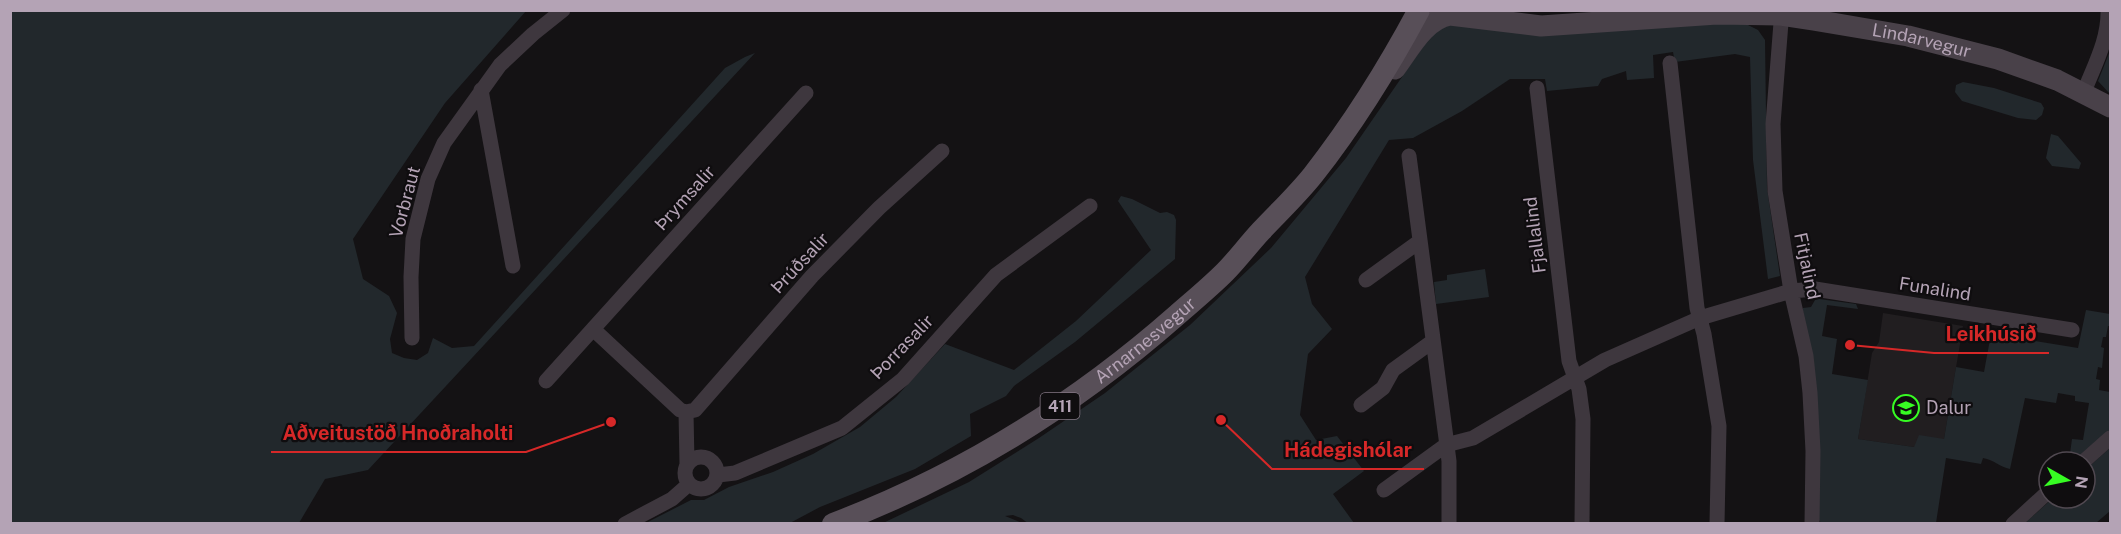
<svg xmlns="http://www.w3.org/2000/svg" width="2121" height="534" font-family="'Public Sans',sans-serif">
<style>
.built{fill:#211e20}
.green{fill:#22282c}
.lines{fill:none;stroke-linecap:round;stroke-linejoin:round}
.street{stroke:#3e373e;stroke-width:15}
.secondary{stroke:#494149;stroke-width:21}
.primary{stroke:#584f58;stroke-width:22}
.labels{text-anchor:middle;stroke-width:4.5;stroke-linejoin:round;paint-order:stroke}
.shield{fill:#0f0d0f;stroke:#827683;stroke-width:1.5}
.shield-label{font-size:16px;font-weight:bold;fill:#b4a3b5}
.street-label{font-size:18px;fill:#b4a3b5;stroke:#0f0d0f}
.poi-label{font-size:18px;fill:#b4a3b5;stroke:#0f0d0f;text-anchor:start}
.leader{fill:none;stroke:#d62828;stroke-width:2}
.callout-dot{fill:#d62828;stroke:#0f0d0f;stroke-width:2}
.callout-label{font-size:20px;text-anchor:middle;font-weight:bold;fill:#d62828;stroke:#0f0d0f;stroke-width:4.5;stroke-linejoin:round;paint-order:stroke}
</style>
<rect width="100%" height="100%" fill="#141214"/>
<!-- built -->
<path class="built" d="M1883,313L1963,326L1944,439L1914,447L1858,439L1872,353L1879,342Z"/>
<!-- green -->
<path class="green" d="M10,11H526L445,103L353,239L363,279L389,296L397,313L390,339L392,353L404,358L417,360L428,353L433,338L452,348L474,346L725,68L745,57L755,53L368,470L325,479L299,523H11Z
M1744,23L1758,30L1765,40L1767,188L1780,276L1768,279L1753,160L1750,57L1735,54L1675,62L1673,52L1653,55L1654,78L1627,80L1626,71L1602,79L1598,86L1547,91L1545,79H1510L1462,111L1413,138L1389,140L1305,277L1312,304L1332,329L1308,354L1300,415L1316,440L1337,436L1364,471L1333,494L1354,523L1029,524L1021,518L1013,515L1005,516L1022,523L881,524L969,482L1039,438L1105,393L1190,325L1271,248L1346,158L1433,32L1446,24L1612,26Z
M2110,51V94L2098,81Z
M1963,82L1994,88L2041,103L2044,108L2042,115L2036,120L2018,118L1962,101L1955,92L1956,85Z
M2051,134L2058,136L2081,163L2079,169L2052,166L2046,158Z
M1121,196L1132,199L1160,213L1167,212L1174,215L1176,220L1175,259L1075,342L1014,386L1006,396L970,414L971,436L915,469L820,507L790,523L644,524L691,500H704L729,487L773,472L813,454L860,427L896,397L945,344L1014,370L1076,321L1151,250L1118,201Z
M1485,269L1489,297L1436,304L1434,282L1447,280V275Z
M1819,299L1856,304L1858,309L1827,305L1822,336L1837,339L1832,374L1868,380L1858,439L1914,447L1919,435L1944,439L1956,367L1984,372L1991,334L2078,348L2086,310L2110,314V326H2108L2106,337H2103L2101,347L2104,348L2102,368L2098,367L2096,379L2100,380L2099,390L2110,392V430L2073,462L2069,461L2072,439L2083,440L2089,403L2075,401V396L2058,393L2056,403L2025,398L2010,469C2000,467 1994,460 1983,458L1981,464L1946,458L1936,523H1821L1817,517L1803,312V308L1811,307L1815,300Z
M2110,448V511L2096,523L2024,524L2053,498H2085V470Z"/>
<g class="lines">
<!-- street -->
<path class="street" d="M1782,10L1773,124L1775,191L1791,291L1806,356L1810,393L1813,451L1812,524
M1670,63L1697,308L1704,334L1719,426L1717,524
M1537,88L1569,361L1579,389L1583,419L1582,524
M481,90L513,266
M2084,92C2094,66 2109,39 2108,10
M1409,156L1449,461V524
M1366,280L1420,241
M593,329L680,410L686,412
M412,338L411,277L413,239L428,179L444,143L500,65L533,34L563,10
M546,381L806,93
M1361,405L1383,388L1393,370L1433,341
M686,412L695,410L812,276L879,208L942,151
M686,412L687,464
M685 473a16 16 0 1 1 32 0a16 16 0 1 1-32 0Z
M2083,462L2110,438
M718,475L735,473L842,428L903,379L996,275L1090,206
M1384,490L1446,445L1473,438L1605,360L1700,318L1791,291L1815,289L2072,330
M625,524L672,499L689,484
M2013,524L2049,491"/>
<!-- secondary -->
<path class="secondary" id="s1" d="M1395,69C1410,49 1424,20 1450,15L1541,26L1717,14L1781,15L1814,20L1908,36L1998,59L2057,80L2110,107"/>
<!-- primary -->
<path class="primary" id="s2" d="M833,524C960,476 1076,404 1177,315C1193,301 1210,287 1225,272C1237,260 1248,245 1261,231C1278,213 1297,195 1313,175C1353,124 1388,68 1419,10"/>
</g>
<!-- icons -->
<defs>
<symbol id="school-ring" viewBox="-11 -11 22 22"><circle r="9.5" fill="#0f0d0f" stroke="#37fc23" stroke-width="1.5"/><path d="M0-5L7-2L0 1L-7-2ZM-4 1L0 2.5L4 1V4Q0 6-4 4Z" fill="#37fc23"/></symbol>
</defs>
<g fill-rule="evenodd">
<use href="#school-ring" x="1891" y="393" width="30" height="30"/>
</g>
<g class="labels">
<!-- shield labels -->
<rect class="shield" x="1040.5" y="393" width="39" height="26" rx="4.5"/>
<g class="shield-label">
<text x="1060" y="412">411</text>
</g>
<!-- street labels -->
<g class="street-label">
<text dy="6" stroke="none"><textPath href="#s1" startOffset="554">Lindarvegur</textPath></text>
<text transform="translate(685 198) rotate(-48)" y="6">Þrymsalir</text>
<text transform="translate(405 202) rotate(-75)" y="6">Vorbraut</text>
<text transform="translate(1535 235) rotate(-97)" y="6">Fjallalind</text>
<text transform="translate(800 263) rotate(-47)" y="6">Þrúðsalir</text>
<text transform="translate(1807 266) rotate(78)" y="6">Fitjalind</text>
<text transform="translate(1935 289) rotate(9)" y="6">Funalind</text>
<text dy="6" stroke="none"><textPath href="#s2" startOffset="364">Arnarnesvegur</textPath></text>
<text transform="translate(902 347) rotate(-46)" y="6">Þorrasalir</text>
</g>
<!-- poi labels -->
<g class="poi-label">
<text x="1926" y="414">Dalur</text>
</g>
</g>
<!-- callouts -->
<path class="leader" d="M1850 345L1934 353H2049M611 422L526 452H271M1221 420L1272 469H1424"/>
<g class="callout-dot">
<circle cx="1850" cy="345" r="6"/>
<circle cx="611" cy="422" r="6"/>
<circle cx="1221" cy="420" r="6"/>
</g>
<g class="callout-label">
<text x="1991" y="341">Leikhúsið</text>
<text x="398" y="440">Aðveitustöð Hnoðraholti</text>
<text x="1348" y="457">Hádegishólar</text>
</g>
<!-- border -->
<rect width="2121" height="534" fill="none" stroke="#b4a3b5" stroke-width="24"/>
<!-- north arrow -->
<g transform="translate(2067 480) rotate(99)"><circle r="28" fill="#0f0d0f" stroke="#514951" stroke-width="1.5"/>
<path d="M0-4.5L10 22L0 15L-10 22Z" fill="#37fc23"/>
<text y="-9" font-size="16" font-weight="bold" text-anchor="middle" fill="#b4a3b5">N</text>
</g>
</svg>
